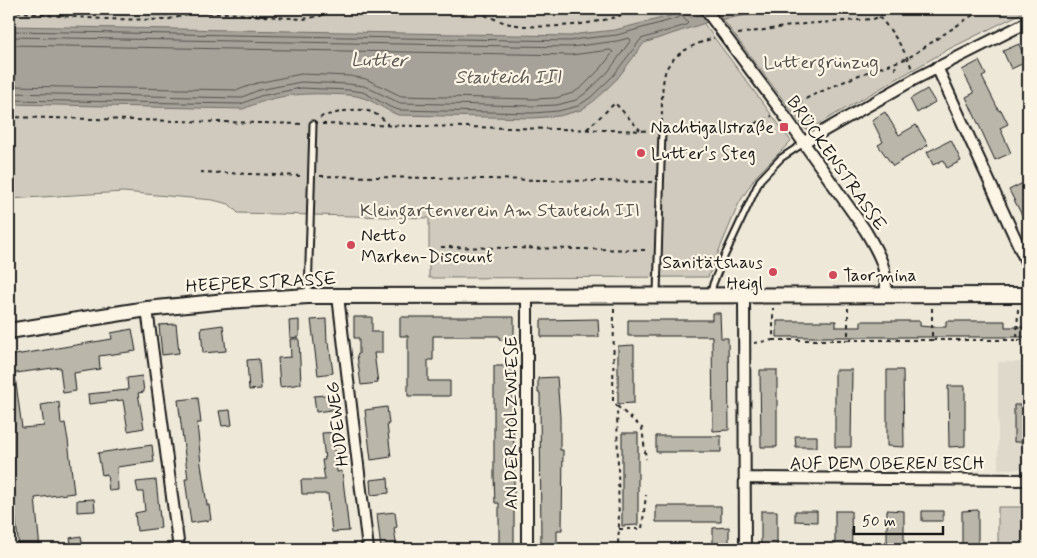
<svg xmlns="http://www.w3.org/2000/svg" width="1037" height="558" font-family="Mynerve,sans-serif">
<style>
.built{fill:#ded9cb}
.green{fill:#cfcabd;stroke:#76736c}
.water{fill:#a7a299;stroke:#6f6c67}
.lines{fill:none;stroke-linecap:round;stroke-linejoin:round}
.shore{stroke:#54524e;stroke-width:1}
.building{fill:#bab6aa;stroke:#1c1c1c}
.lane-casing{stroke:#1c1c1c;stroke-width:9}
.street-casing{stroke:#1c1c1c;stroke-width:14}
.secondary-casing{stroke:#1c1c1c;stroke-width:18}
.path{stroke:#1c1c1c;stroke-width:2;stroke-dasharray:4 4;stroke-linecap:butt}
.lane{stroke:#fcf5e5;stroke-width:5}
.street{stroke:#fcf5e5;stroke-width:10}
.secondary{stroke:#fcf5e5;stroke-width:14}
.poi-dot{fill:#d1495b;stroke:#fcf5e5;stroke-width:2}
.labels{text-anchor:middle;stroke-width:4.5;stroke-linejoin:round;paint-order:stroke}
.park-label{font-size:18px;fill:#52504c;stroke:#fcf5e5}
.poi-label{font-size:18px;fill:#1c1c1c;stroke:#fcf5e5;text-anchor:start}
.street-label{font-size:18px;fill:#1c1c1c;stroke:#fcf5e5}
.water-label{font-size:19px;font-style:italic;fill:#5b5854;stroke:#fcf5e5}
</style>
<rect width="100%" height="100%" fill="#eee8d9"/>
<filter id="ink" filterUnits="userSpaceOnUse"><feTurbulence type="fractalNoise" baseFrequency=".02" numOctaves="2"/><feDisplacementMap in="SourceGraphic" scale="10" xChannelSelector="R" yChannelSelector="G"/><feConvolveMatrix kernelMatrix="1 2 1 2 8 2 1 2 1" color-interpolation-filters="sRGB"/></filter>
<g filter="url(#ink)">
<!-- built -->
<path class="built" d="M998,362H1028V469H998Z"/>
<!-- green -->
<path class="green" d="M9,9C62,9 115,14 168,16L170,9H693L791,141L756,176L739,203L708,277L429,278V218L238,213L229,204L213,200L123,192L9,199Z
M715,9H1028V10L949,49L808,130L805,129Z
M998,507H1028V549H998Z"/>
<!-- water -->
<path class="water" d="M685,9L690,17L716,12L718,9H765L752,14L708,22L644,43L617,79L594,101L581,110L559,116L533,118L398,115C385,110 373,100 360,97C350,94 339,95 329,94C296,93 273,96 243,109L9,104V26L571,36L578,34L615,30L670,16Z"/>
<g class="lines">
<!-- shore -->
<path class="shore" d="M9,31L571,41L579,39L617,35L671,20L682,16L688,23L686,25L641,39L613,76L591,97L578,106L558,111L533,113L399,110L390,107L363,92L348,90L301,88L260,96L241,104L9,100
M9,37L571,47L617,41L629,38L631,40L608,72L587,92L576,100L557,105L533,106L400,103L364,86L348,84L301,82L259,90L240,98L9,93
M9,45L571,55L610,50L613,52L602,67L582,87L573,93L556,98L533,99L401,96L366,79L350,76L301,74L257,83L238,90L9,86"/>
</g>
<!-- building -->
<path class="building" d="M1019,44L1026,62L1011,69L1003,51Z
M979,61L986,75L982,77L999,111L1001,110L1008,124L1000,128L1011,153L995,160L966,97L974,93L962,70Z
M927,89L935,102L917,113L910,99Z
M885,112L899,135L916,125L928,145L893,166L878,145L883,142L872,120Z
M951,140L961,161L947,168L943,160L933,165L927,152Z
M1023,183L1028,194V227L1009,190Z
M712,313H720L721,338H728L729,430L713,431L712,336H628V320H712Z
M354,317H372V332H382V353H374L378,383L361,385L357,355L359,354V338H354Z
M400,317H514V341L500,340L499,336H433V360H428V381H450V396H408V336H400Z
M326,319L327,343H329L333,373L318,375L311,320Z
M598,319L599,337H541V320Z
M299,320V337L290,338L289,321Z
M777,321H836V327H861V321H920V326L931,327H946V321H1005V327H1028V337H777Z
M176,324L179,353L162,355L159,325Z
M223,325L226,351L203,353L201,328Z
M132,329L136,351L99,356L100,369L74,373L76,391L63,393L60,367L9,374V356L112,339L111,333Z
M290,339H299L301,384L280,387L278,358L291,357Z
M634,345V403L618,404V346Z
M259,359L261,389L249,390L247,360Z
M494,366H514L512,398L514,450V549H499V503H495L494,477Z
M760,370H777V447H761Z
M835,370H852L851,447H835Z
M887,370H903L904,447L887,446Z
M9,376H15L22,428L44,426L41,405L59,402L61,424L65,423L68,440L74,493L35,498L40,549H19L9,458Z
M142,376L144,392L138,393L144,428L128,431L123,400L89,404L88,394L128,390L127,378Z
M557,377L560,417V450H563L562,530H557V549H541L540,393H538V378Z
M948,386H965V446L949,447Z
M336,394L338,409L316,412L314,396Z
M198,398L201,423H197L201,464L207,505H209L211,520L191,523L185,479H188L178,400Z
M1014,405H1028V442H1014Z
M387,407L389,424H387L391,457L371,460L365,410Z
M230,410L232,425L222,426L219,411Z
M340,432L341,447H334L337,472L342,471L349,531L332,532L328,494H302L301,480H325L322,460H325L322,433Z
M622,433H638V525L622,526Z
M656,436H721V452H656Z
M795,436H817V447H796Z
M152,445L154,462L117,467L118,490L109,491L107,474L102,475L98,453Z
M388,478L389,493L371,495L370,480Z
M156,480L161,528L137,531L135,513L145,511L143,492H138L136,482Z
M94,499L95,511L77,512V500Z
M656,506H721V522H656Z
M887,510L904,511V549H887Z
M978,510V549H962V511Z
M761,511H777V549H761Z
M795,511H817V522L795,521Z
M835,511H851L852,549H835Z
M922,511H943V521H922Z
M395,512L397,527L394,528L397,549H381L377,514Z
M729,527V549H713V528Z
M81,536L83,549H72L70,538Z"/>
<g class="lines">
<defs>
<path id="lane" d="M657,293L662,131
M711,293L713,284L723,259L760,180L781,158L804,143
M308,296L313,124"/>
<path id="street" d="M705,9L782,112L865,230C879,254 887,266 886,296
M937,67L1028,266
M804,142L915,79L1028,22
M338,296L368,549
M744,296L745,549
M147,309L179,549
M745,478L1028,480
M527,549V296"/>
<path id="secondary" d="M9,331L147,309L226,301L308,296L1028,295"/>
</defs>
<!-- lane casing -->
<use href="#lane" class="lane-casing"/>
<!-- street casing -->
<use href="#street" class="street-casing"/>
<!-- secondary casing -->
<use href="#secondary" class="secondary-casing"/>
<!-- path -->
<path class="path" d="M470,9C482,14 494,19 506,23C540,31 606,25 636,9
M9,12L15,11L46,15L105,19L165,20L196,13H226L303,19L320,16L334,9
M879,17C893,32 905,50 912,69
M738,34L804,24L873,19L879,17L889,9
M895,70L896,62
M792,107L811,96L859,75L908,58L982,9
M9,117L304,124
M320,118L323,116C347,111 367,102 387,123V125
M662,123C662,107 661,89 665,73C670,54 697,43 714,38
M322,124L654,131
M587,129L615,103L640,130
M669,131H728L752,125L772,116
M9,165L12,163L13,161L9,131V118
M200,172L302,176
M320,176L652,182
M441,247L649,250
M614,309L613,401L617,406L619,529L618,543L615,549
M773,340H848V308
M848,340H932V308
M932,340H1017L1018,308
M1018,340H1028
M754,343L773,340V308
M617,406L642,428L646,459
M619,529H642L646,495"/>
<!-- lane -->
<use href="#lane" class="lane"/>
<!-- street -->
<use href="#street" class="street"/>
<!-- secondary -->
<use href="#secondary" class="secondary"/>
</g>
</g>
<!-- markers -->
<g class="poi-dot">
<rect x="779" y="122" width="10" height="10" rx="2.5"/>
<circle cx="641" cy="153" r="5"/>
<circle cx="351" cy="245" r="5"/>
<circle cx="773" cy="272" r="5"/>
<circle cx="833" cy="275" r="5"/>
</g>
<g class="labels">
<!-- park labels -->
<g class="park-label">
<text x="821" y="68">Luttergrünzug</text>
<text x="500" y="216">Kleingartenverein Am Stauteich III</text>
</g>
<!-- poi labels -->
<g class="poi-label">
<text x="774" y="133" text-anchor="end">Nachtigallstraße</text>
<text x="651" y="159">Lutter's Steg</text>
<text x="361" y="241">Netto<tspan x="361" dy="21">Marken-Discount</tspan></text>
<text x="763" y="268" text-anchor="end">Sanitätshaus<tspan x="763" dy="21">Heigl</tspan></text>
<text x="843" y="281">Taormina</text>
</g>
<!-- street labels -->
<g class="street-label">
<text transform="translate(837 163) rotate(55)" y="6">BRÜCKENSTRASSE</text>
<text transform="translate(261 282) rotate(-3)" y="6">HEEPER STRASSE</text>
<text transform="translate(511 423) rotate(-90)" y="6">AN DER HOLZWIESE</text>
<text transform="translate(337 424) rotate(-97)" y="6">HUDEWEG</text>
<text x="887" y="469">AUF DEM OBEREN ESCH</text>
</g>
<!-- water labels -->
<g class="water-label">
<text transform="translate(379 59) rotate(1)" y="7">Lutter</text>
<text x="508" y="83">Stauteich III</text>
</g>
</g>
<!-- margin -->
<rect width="1037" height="558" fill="none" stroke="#fcf5e5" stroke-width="30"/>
<rect x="15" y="15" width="1007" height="528" fill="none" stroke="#1c1c1c" stroke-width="2" filter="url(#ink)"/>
<!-- scale -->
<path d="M854 526v8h89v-8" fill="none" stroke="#1c1c1c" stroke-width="2.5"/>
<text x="862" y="526" font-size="15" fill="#1c1c1c" stroke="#fcf5e5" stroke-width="4" paint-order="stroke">50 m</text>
</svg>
